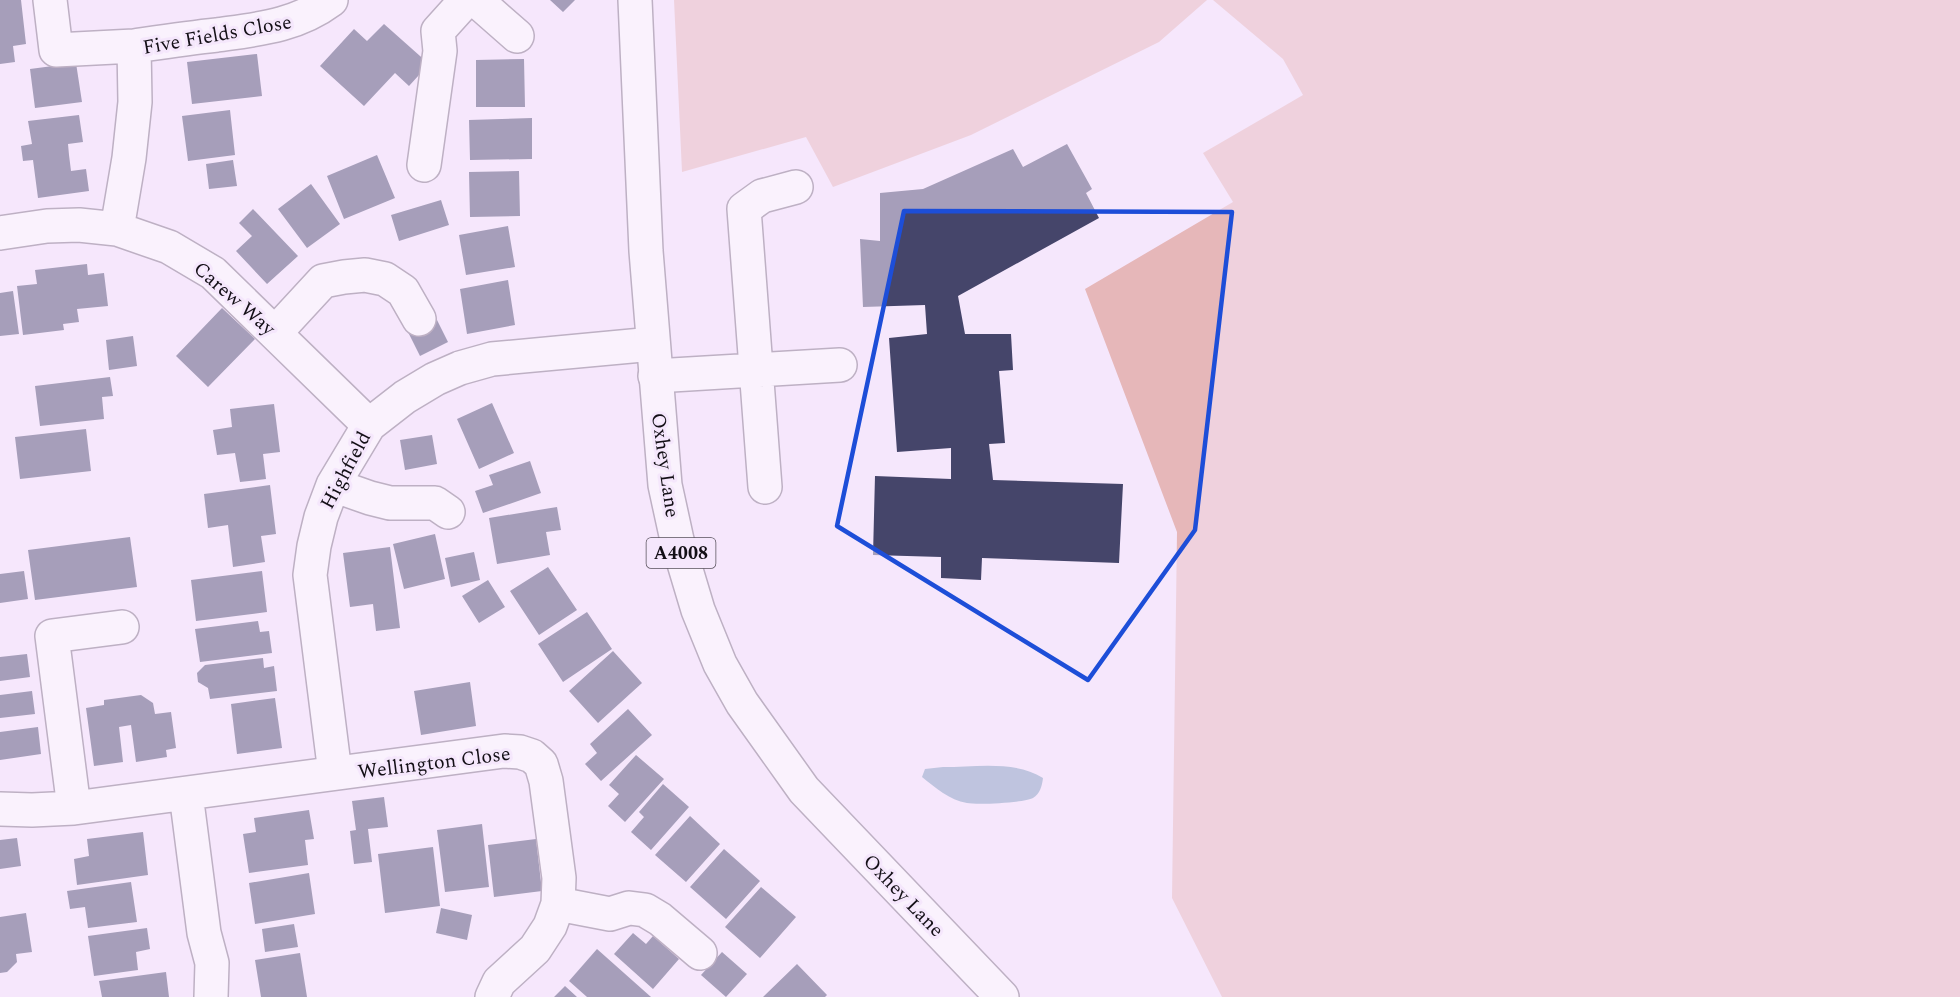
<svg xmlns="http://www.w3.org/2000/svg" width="1960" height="997" font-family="Spectral,serif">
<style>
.green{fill:#e6b7b9}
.water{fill:#7c9abc}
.building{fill:#45456a}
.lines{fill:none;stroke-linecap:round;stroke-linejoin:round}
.minor-casing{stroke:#7a6e80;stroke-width:36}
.major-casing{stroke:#7a6e80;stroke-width:36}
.minor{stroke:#fff;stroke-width:33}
.major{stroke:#fff;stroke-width:33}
.marked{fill:none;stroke:#1d4ed8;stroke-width:4.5;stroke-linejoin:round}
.labels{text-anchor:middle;stroke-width:6;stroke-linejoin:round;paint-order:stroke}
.shield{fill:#f5e7fc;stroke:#57505b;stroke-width:1.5}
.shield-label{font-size:18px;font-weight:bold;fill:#130f16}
.street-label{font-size:20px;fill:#130f16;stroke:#f5e7fc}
</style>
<rect width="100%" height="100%" fill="#f5e7fc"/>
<!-- green -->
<path class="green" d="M674,0H1207L1159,42L971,135L833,187L806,137L682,172Z
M1213,0H1960V997H1222L1172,898L1177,532L1085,289L1233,202L1203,153L1303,95L1283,59Z"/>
<!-- water -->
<path class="water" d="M943,767C976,767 1014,760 1043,778C1042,786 1040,794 1033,798C1024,803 977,805 967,803C949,800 936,788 922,777L925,769Z"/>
<!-- building -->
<path class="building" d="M0,0H21L26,44L13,46L15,62L0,64Z
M550,0H575L563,12Z
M384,24L429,64L409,86L395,73L364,106L320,66L354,29L367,41Z
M257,54L262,96L192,104L187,62Z
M524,59L525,107H476V60Z
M76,63L82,102L35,108L30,69Z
M230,110L235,155L188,161L182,116Z
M79,115L83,142L68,144L69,155L71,171L86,169L89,191L38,198L33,160L23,161L21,146L32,144L28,121Z
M532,118V159L470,160L469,120Z
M1067,144L1092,189L1086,193L1099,218L958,296L965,334H1011L1013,370L999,371L1005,443L989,444L993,480L1123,484L1119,563L982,558L981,580L941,578V557L873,555L875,476L951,479V448L897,452L889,338L927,334L925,305L863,307L860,239L880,241V193L923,189L1013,149L1023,167Z
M377,155L395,198L344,219L327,176Z
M233,160L237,186L209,189L206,164Z
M519,171L520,216L470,217L469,172Z
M311,184L340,224L307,248L278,209Z
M441,200L449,225L399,241L391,215Z
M253,209L298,256L267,284L236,251L252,236L239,223Z
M508,226L515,267L466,275L459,235Z
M87,264L88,275L104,273L108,306L77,309L79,322L63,324L64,330L23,335L17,286L37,284L35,270Z
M508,280L515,325L467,334L460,289Z
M13,291L19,334L0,336V293Z
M222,308L255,339L208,387L176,356Z
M435,316L448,342L420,356L407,330Z
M133,336L137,366L109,370L106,340Z
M110,377L113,396L102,397L104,419L40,426L35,386Z
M492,403L514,453L479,469L457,419Z
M274,404L280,452L263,454L266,479L240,482L235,453L217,455L213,430L232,427L230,409Z
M86,429L91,471L20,479L15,437Z
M432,435L437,464L405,470L400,440Z
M530,461L541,493L483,513L475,491L493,485L489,475Z
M270,485L276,534L261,536L265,562L233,567L228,525L208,528L204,494Z
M557,507L561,530L546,532L550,555L497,564L489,518Z
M435,534L445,579L404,589L393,544Z
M130,537L137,587L35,600L28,550Z
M390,547L400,628L376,631L373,604L350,607L343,553Z
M474,552L480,580L451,587L445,558Z
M548,567L577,610L539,635L510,591Z
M24,571L28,599L0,603V574Z
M262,571L267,612L196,621L191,580Z
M488,580L505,607L479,623L462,596Z
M587,612L612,649L563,682L538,644Z
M258,621L260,632L269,631L272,653L200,662L195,629Z
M613,651L642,683L598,723L569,691Z
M27,654L30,677L0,681V657Z
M263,658L264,668L274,666L277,691L210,699L208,688L198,682L197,673L205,665Z
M470,682L476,726L421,735L414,691Z
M32,691L35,714L0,718V695Z
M141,695L153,703L155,714L171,712L176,748L166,750L167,757L136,762L131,725L119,727L123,762L94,766L86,708L104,705V700Z
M275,698L282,748L237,754L231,704Z
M628,709L652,735L601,781L585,764L597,753L590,744Z
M38,727L41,754L0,760V732Z
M636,755L664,779L625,822L608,806L619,794L609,785Z
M663,784L689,807L651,850L631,832L644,817L639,812Z
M384,797L388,827L368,829L372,862L354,864L350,831L356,830L352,801Z
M309,810L314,839L305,840L308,865L249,873L243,834L256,832L254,818Z
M690,816L720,844L686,882L655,855Z
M482,824L489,887L445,892L437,830Z
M143,832L148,875L77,885L74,859L89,856L87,839Z
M17,838L21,866L0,869V840Z
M536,839L542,891L494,897L488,845Z
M433,847L440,906L385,913L378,854Z
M724,849L760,881L726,919L690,887Z
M309,873L315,914L255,924L249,883Z
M131,882L137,922L88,928L85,907L70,909L67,891Z
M761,887L796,917L760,958L725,927Z
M441,908L472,915L467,940L436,933Z
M26,913L32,952L16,954L17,962L7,972L0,973V917Z
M294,924L298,947L265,952L262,929Z
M147,928L150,949L136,952L138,970L94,976L88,936Z
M633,933L646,944L653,936L679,959L653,989L614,954Z
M597,949L651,997H587L569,981Z
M722,952L747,974L726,997L701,975Z
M300,953L307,997H261L255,960Z
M797,964L827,995L825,997H763Z
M166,972L169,997H102L99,981Z
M565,986L577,997H554Z"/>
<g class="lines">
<defs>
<path id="minor" d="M50,0L56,50L134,46
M476,0L517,36
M424,165L440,51L438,31L466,0
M117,229L129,158L135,102L134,46C162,42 189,38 217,35C259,29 296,26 331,0
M0,233L47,226L79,225L117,229L169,247L213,273L369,425
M275,333L323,281L344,277L365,275L385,279L403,291L419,319
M655,376L840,365
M333,485L370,498L390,503H435L448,512
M765,487L744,209L762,196L796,187
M335,773L310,575L314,546L321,517L333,485L369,425L405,397L435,379L460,368L492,359L653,344
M186,794L204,933L212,963L211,997
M74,808L52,636L122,627
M0,809L32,810L74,808L504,751L520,752L532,756L541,764L546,781L559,878L558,904L550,926L535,949L499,982L492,997
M558,904L610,914L629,908L645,910L660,919L700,953"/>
<path id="major" d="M635,0L646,251L665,485L677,540L698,610L720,664L742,703L804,790L1002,997"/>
</defs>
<!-- minor casing -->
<use href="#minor" class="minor-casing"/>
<!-- major casing -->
<use href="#major" class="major-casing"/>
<!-- minor -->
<use href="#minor" class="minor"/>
<!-- major -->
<use href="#major" class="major"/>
</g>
<!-- marked area -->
<path d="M0 0H1960V997H0ZM904,211L1232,212L1195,530L1088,680L837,526Z" fill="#f5e7fc" fill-opacity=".55" fill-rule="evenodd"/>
<path class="marked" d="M904,211L1232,212L1195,530L1088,680L837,526Z"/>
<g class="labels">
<!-- shield labels -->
<rect class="shield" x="646.5" y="538" width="69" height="30" rx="4.5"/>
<g class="shield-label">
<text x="681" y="559">A4008</text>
</g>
<!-- street labels -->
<g class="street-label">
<text transform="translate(217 34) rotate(-10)" y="7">Five Fields Close</text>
<text transform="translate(235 298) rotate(41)" y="7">Carew Way</text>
<text transform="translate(666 465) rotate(82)" y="7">Oxhey Lane</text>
<text transform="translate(345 470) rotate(-62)" y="7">Highfield</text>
<text transform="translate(434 762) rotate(-7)" y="7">Wellington Close</text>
<text transform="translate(904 895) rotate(46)" y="7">Oxhey Lane</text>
</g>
</g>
</svg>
